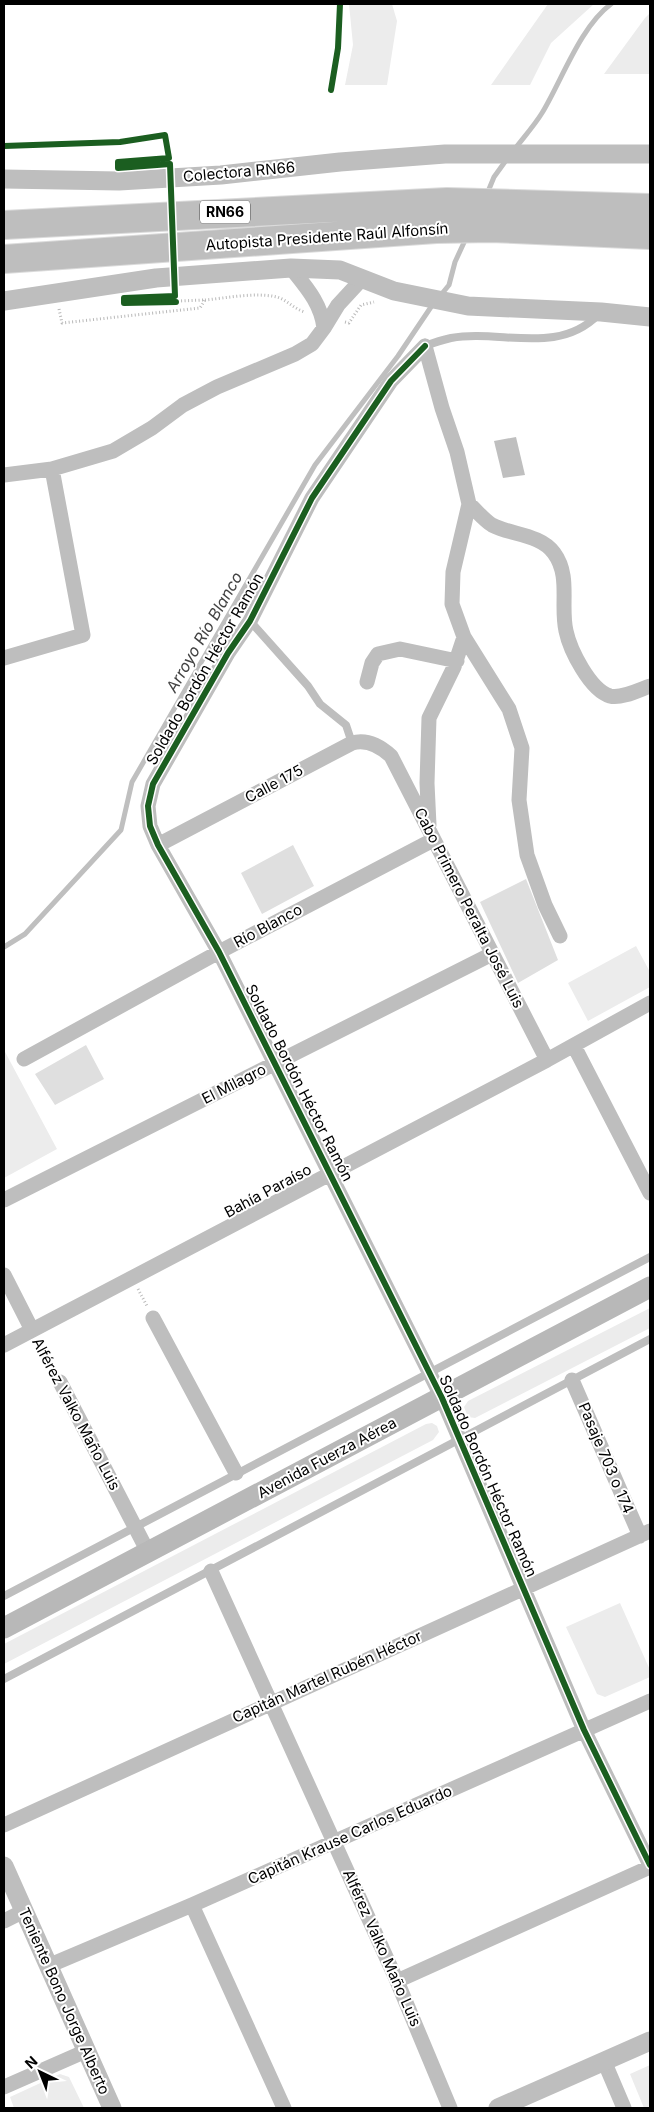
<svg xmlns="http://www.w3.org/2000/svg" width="654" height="2112" font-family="Inter,sans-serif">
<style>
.green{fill:#ececec}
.water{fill:#bfbfbf}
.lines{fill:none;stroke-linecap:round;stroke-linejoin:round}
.stream{stroke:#bfbfbf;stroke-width:5}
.building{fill:#dfdfdf}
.motorway-casing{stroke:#dbdbdb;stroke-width:30}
.path{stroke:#b9b9b9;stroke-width:3;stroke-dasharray:1 2.5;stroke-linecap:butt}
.service{stroke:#bebebe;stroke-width:8}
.minor{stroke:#bebebe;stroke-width:15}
.tertiary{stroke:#bebebe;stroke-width:19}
.secondary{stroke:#b8b8b8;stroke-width:21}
.motorway{stroke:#bebebe;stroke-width:28}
.cycleway-casing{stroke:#fff;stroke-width:9}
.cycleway{stroke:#1b5e20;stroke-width:6}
.labels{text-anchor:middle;stroke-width:4;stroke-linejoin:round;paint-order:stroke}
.shield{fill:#fff;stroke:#4c4c4c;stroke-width:1}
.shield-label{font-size:14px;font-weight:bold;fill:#000}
.street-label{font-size:15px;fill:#000;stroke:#fff}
.water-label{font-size:16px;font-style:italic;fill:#444;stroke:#fff}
</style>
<rect width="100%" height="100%" fill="#fff"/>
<!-- green -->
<path class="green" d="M349,4H392L397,21L387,85H345L353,45Z
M548,4H594L551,43L530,85H491Z
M650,13V74H604L645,18Z
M636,946L650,972V987L588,1021L568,983Z
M4,1050L57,1149L4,1178Z
M650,1308V1328L475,1418L468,1417L464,1407L468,1401Z
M432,1423L437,1426L439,1432L433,1440L4,1664V1644L426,1424Z
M620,1603L650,1670V1677L605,1697L597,1694L566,1627Z
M650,2065V2108H644L630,2074Z
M60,2074L69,2077L84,2108H14L10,2097Z"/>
<!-- water -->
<path class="water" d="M516,437L525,475L503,478L494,441Z"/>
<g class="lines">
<!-- stream -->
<path class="stream" d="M514,150C523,138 534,126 542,113C562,80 580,27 611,4
M487,194L494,177L507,159
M440,296L449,285L455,262L467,236
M4,947L25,934L121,830L132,782L315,465L398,356L433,304"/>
</g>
<!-- building -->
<path class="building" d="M293,845L314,886L262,914L241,873Z
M526,879L558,960L518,983L480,902Z
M86,1045L104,1079L55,1105L35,1074Z"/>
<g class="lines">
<defs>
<path id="motorway" d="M4,225L447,202L650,208
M4,259L436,229L491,228L650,235"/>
</defs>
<!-- motorway casing -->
<use href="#motorway" class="motorway-casing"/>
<!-- path -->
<path class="path" d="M129,161L169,158L165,135
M205,300C227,298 255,292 277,297C287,300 294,309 305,312
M59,309L62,323L200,308L205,300L124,303V298
M345,322L349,323L361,305L374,302
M138,1289L147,1306
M39,1344L53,1369"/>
<!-- service -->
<path class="service" d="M425,346C433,343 442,340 451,338C500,329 557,356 598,315
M250,621L308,686L320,704L346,725L352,743
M4,1596L650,1257
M4,1679L650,1339"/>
<!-- minor -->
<path class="minor" d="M324,328L338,305L362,279
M425,346L391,381L312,498L250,621L228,653L153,784L148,806L150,826L158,845L219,952L442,1398L584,1730L650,1865
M425,346L442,408L457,452L469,504L453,572L452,604L464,637L509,709L522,748L519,800L527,855L545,905L560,936
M4,475L52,469L113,451L152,428L183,405L217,387L295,354L312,344L324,328C321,303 306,287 291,268
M469,504C476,510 484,520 492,525C511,535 540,534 554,553C571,576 560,605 566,631C570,650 590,690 610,696C621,699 639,690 650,686
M4,658L83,635L52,469
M367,682L372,663L378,654L400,649L457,661
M429,825L427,783L429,718L454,667L464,637
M158,845L352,743C366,739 380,746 391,756L547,1060
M574,1046L650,1193
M24,1059L219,952L433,840
M4,1200L492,954
M4,1275L32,1330
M153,1318L236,1473
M4,1345L547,1060L650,1003
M572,1380L640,1536
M60,1382L148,1552
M211,1571L397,1981L450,2108
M4,1825L650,1531
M192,1905L284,2108
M4,1921L24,1911
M48,1966L192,1905L650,1701
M397,1981L650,1867
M604,2061L624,2108
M4,2087L86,2051"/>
<!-- tertiary -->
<path class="tertiary" d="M4,179L119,181L221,175L340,162L445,154H650
M4,301L156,278L291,268L340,270L394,291L468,306L601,312L650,317
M4,1866L112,2108
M498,2108L650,2041"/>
<!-- secondary -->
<path class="secondary" d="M4,1628L650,1287"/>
<!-- motorway -->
<use href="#motorway" class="motorway"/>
<defs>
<path id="cycleway" d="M331,90L338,48L340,4
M4,146L120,142L165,135L169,158L118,162V168L170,164L175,296L124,298V303L176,302
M425,346L391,381L312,498L250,621L228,653L153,784L148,806L150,826L158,845L219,952L442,1398L584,1730L650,1865"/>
</defs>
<!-- cycleway casing -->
<use href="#cycleway" class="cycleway-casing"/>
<!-- cycleway -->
<use href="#cycleway" class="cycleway"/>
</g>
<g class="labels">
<!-- shield labels -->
<rect class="shield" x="200" y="200.5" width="50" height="23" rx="4"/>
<g class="shield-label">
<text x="225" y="217">RN66</text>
</g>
<!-- street labels -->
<g class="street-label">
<text transform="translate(239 172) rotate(-5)" y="5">Colectora RN66</text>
<text transform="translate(327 237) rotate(-4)" y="5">Autopista Presidente Raúl Alfonsín</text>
<text transform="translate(205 669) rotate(-60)" y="5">Soldado Bordón Héctor Ramón</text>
<text transform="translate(274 784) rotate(-28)" y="5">Calle 175</text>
<text transform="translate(469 908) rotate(63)" y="5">Cabo Primero Peralta José Luis</text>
<text transform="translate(268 926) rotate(-28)" y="5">Río Blanco</text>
<text transform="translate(299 1083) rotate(63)" y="5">Soldado Bordón Héctor Ramón</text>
<text transform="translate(234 1084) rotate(-27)" y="5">El Milagro</text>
<text transform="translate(268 1191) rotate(-28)" y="5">Bahía Paraíso</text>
<text transform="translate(76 1414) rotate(62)" y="5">Alférez Valko Maño Luis</text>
<text transform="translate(327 1458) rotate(-28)" y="5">Avenida Fuerza Aérea</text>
<text transform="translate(606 1458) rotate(67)" y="5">Pasaje 703 o 174</text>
<text transform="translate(488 1476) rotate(66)" y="5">Soldado Bordón Héctor Ramón</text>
<text transform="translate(327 1677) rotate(-24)" y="5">Capitán Martel Rubén Héctor</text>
<text transform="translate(350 1835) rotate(-24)" y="5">Capitán Krause Carlos Eduardo</text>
<text transform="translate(382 1948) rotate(66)" y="5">Alférez Valko Maño Luis</text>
<text transform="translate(64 2001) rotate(66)" y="5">Teniente Bono Jorge Alberto</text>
</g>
<!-- water labels -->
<g class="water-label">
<text transform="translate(204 632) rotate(-60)" y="6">Arroyo Río Blanco</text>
</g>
</g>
<!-- border -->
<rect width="654" height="2112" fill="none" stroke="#000000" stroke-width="10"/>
<!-- north arrow -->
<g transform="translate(40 2072) rotate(317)" stroke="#ffffff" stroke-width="4" paint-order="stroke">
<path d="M0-4L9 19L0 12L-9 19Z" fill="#000000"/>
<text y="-8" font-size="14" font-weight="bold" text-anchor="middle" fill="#000000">N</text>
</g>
</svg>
